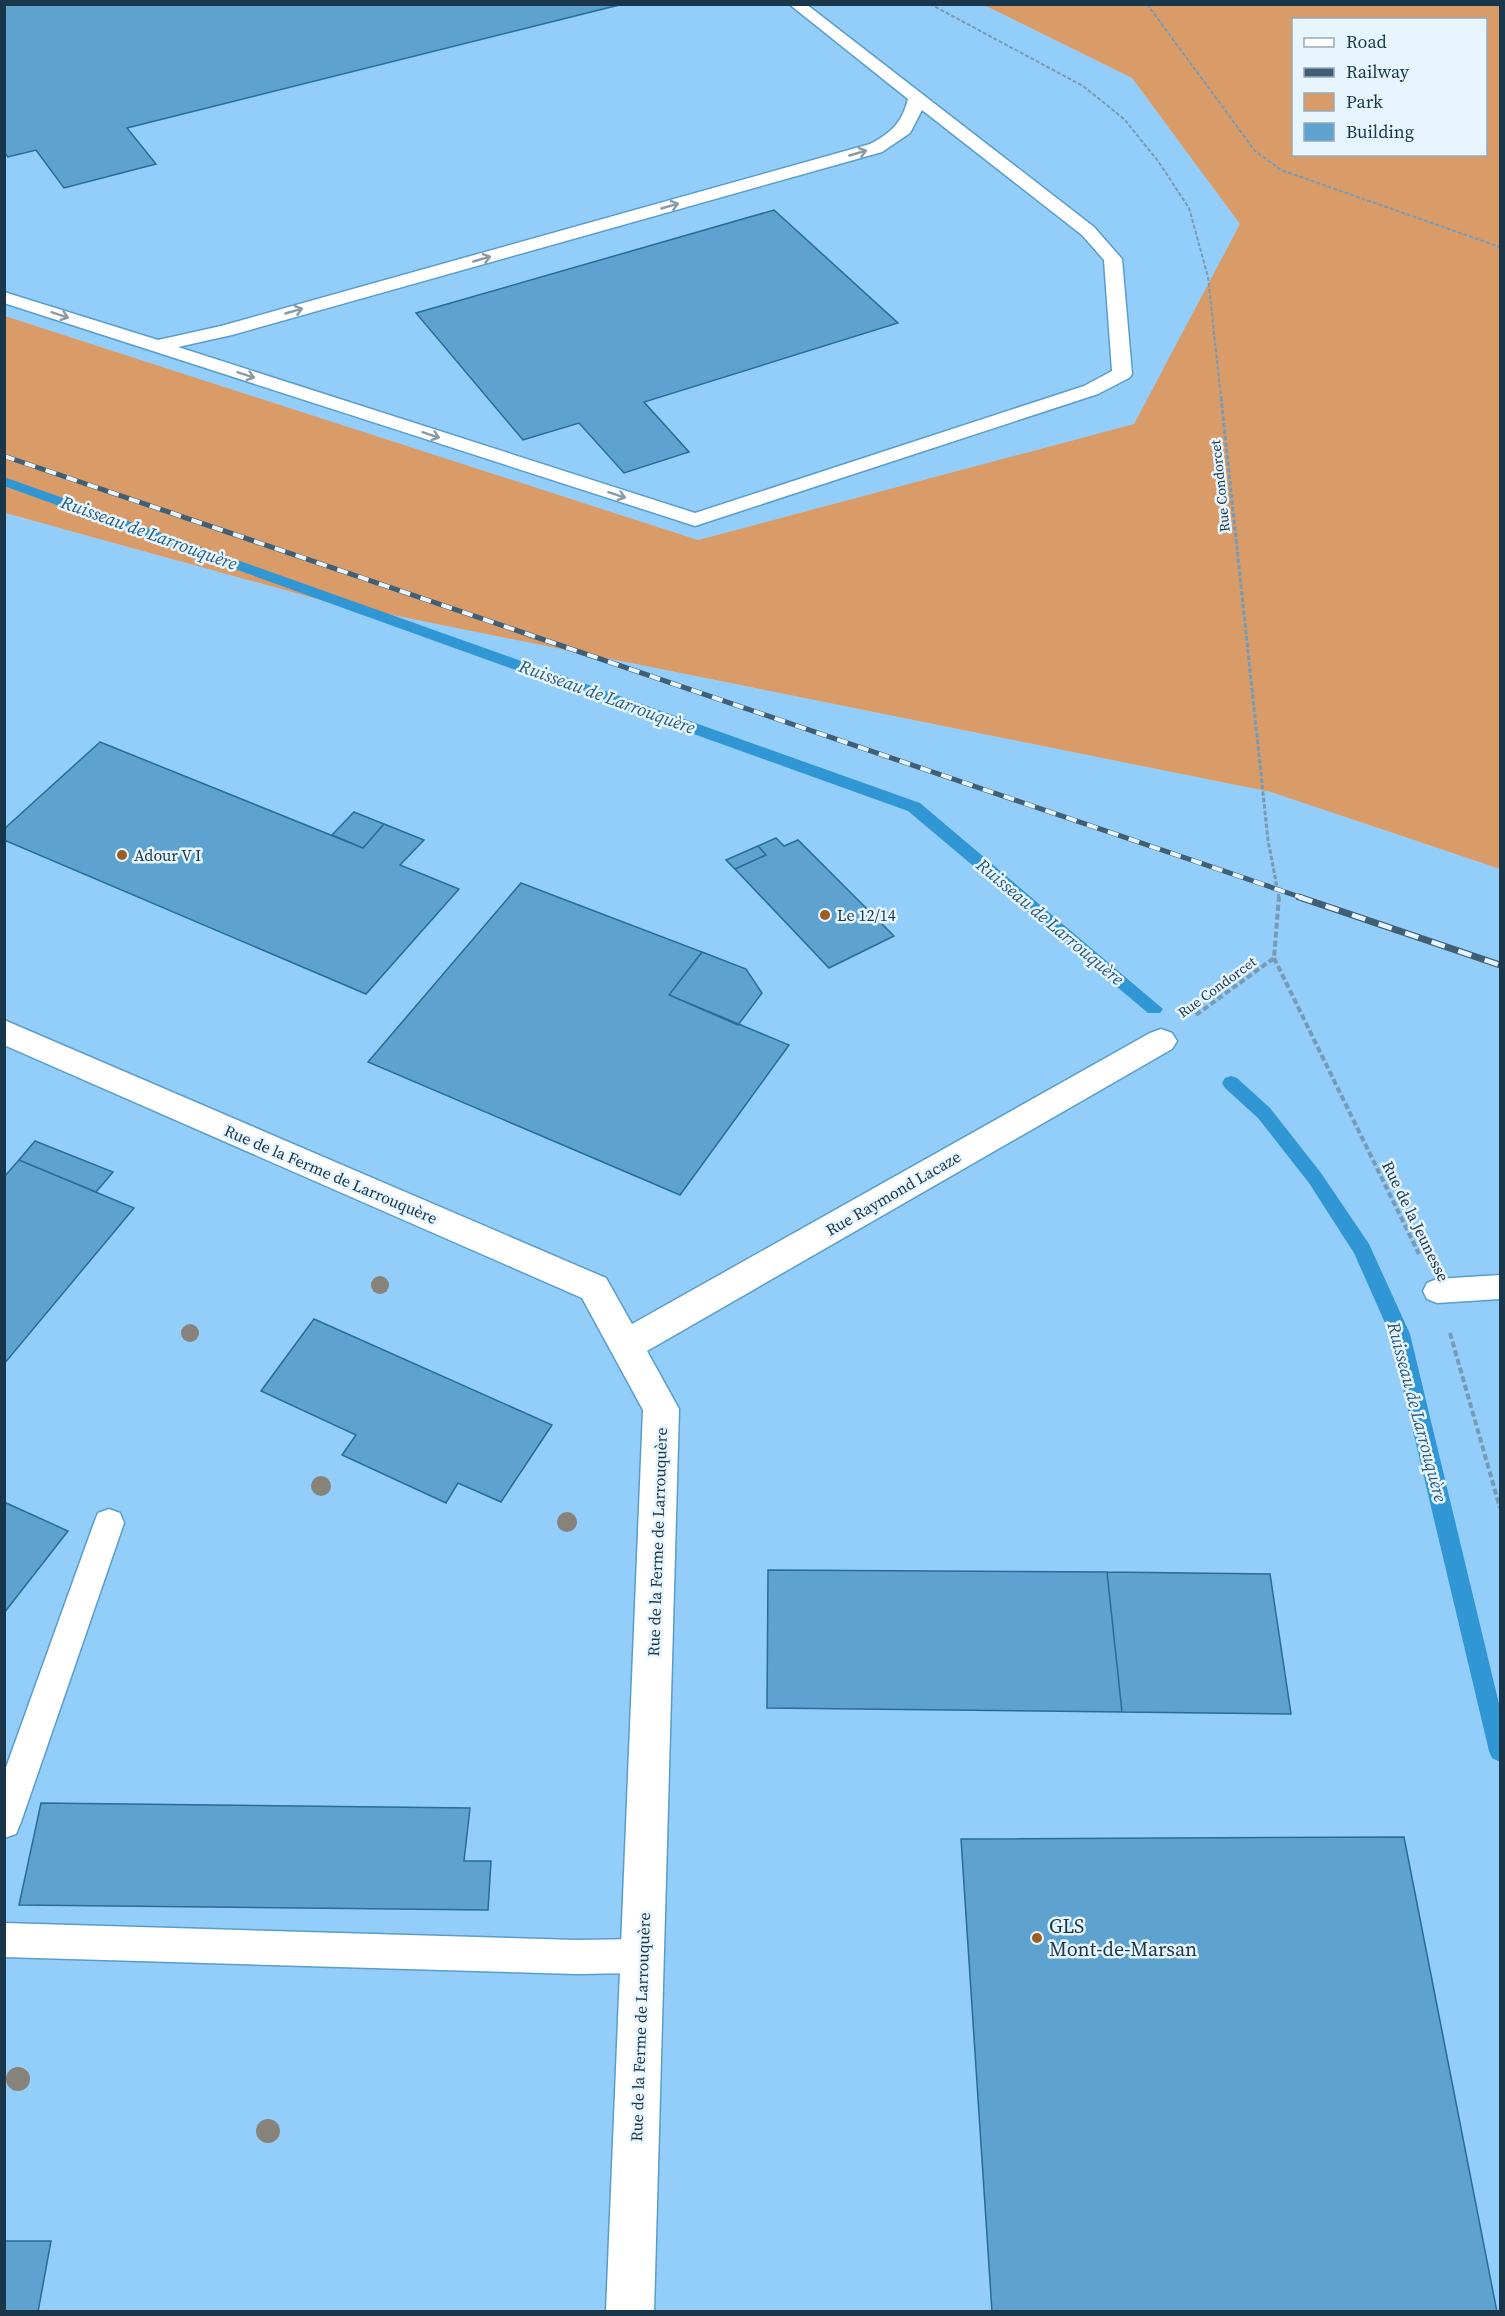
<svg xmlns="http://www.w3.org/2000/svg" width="1505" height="2316" font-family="'Source Serif 4',serif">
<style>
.built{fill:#92cef9}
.green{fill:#d99c68;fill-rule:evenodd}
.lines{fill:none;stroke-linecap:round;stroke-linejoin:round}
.stream{fill:#3096d4;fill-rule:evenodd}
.building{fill:#5ea2d0;stroke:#276d98;stroke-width:1.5}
.lane-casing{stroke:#599dcb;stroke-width:3}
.street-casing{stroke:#599dcb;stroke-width:3}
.path-far2{stroke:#779bb4;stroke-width:2;stroke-dasharray:4 2;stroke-linecap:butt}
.path-far1{stroke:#779bb4;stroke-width:3;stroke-dasharray:4.5 2;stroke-linecap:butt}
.path{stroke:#779bb4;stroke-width:4;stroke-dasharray:6 3;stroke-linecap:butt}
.lane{fill:#fff;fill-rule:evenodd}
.street{fill:#fff;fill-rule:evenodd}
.rail-far1-casing{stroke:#405f75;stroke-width:5}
.rail-casing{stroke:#405f75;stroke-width:7}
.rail-far1{stroke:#e7f5ff;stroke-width:4;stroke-dasharray:11;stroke-linecap:butt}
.rail{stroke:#e7f5ff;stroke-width:4.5;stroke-dasharray:14;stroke-linecap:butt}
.tree{fill:#87827a}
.oneway{stroke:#8c9aa4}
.poi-dot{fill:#9c5e23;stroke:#e7f5ff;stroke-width:2}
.labels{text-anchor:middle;stroke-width:5;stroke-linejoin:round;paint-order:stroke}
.far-street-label{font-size:14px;fill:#1a364a;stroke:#e7f5ff}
.poi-label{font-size:16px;fill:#1a364a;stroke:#e7f5ff;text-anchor:start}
.street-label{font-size:16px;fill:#1a364a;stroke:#e7f5ff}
.water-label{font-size:18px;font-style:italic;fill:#285b7c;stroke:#e7f5ff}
.near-poi-label{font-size:20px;fill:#1a364a;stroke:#e7f5ff;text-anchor:start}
</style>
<rect width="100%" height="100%" fill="#b0d8f5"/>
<!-- built -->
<path class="built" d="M5,5H984L1132,78L1241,225L1134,424L698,540L5,316Z
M4,513L328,602L1271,792L1500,869V2311H5Z"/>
<!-- green -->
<path class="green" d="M984,5H1500V869L1271,792L328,602L5,513V316L698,540L1134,424L1240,224L1132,78ZM1294,20H1486V154H1294Z"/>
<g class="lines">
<!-- stream -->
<path class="stream" d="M4,477L920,803L1163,1009L1160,1013H1148L908,811L4,486Z
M1231,1076L1237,1078L1270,1108L1321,1173L1369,1244L1410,1334L1500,1708V1762L1492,1758L1489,1751L1390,1334L1354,1253L1309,1183L1258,1118L1225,1088L1222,1083L1225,1078Z"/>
</g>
<!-- building -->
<path class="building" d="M4,4H618L619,5L127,128L156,164L64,188L36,150L8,157L4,152Z
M774,210L898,323L644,402L689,452L624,473L579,423L523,440L416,313Z
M100,742L363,848L384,824L424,840L400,865L459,889L366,994L4,840V829Z
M354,812L384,824L363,848L332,835Z
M776,838L784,846L798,840L894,936L829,968L735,869L766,855L758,846Z
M758,846L766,855L735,869L726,860Z
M521,883L702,952L669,995L789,1045L680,1195L368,1062Z
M702,952L746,969L762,993L738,1025L669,995Z
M35,1141L113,1172L96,1192L19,1160Z
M19,1160L134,1208L4,1364V1177Z
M314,1319L552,1425L501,1502L458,1483L446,1503L342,1455L356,1435L261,1391Z
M4,1502L68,1531L4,1613Z
M768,1570L1107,1572L1122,1712L767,1708Z
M1107,1572L1270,1574L1291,1714L1122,1712Z
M41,1803L470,1808L464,1861H491L488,1910L19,1905Z
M1404,1837L1497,2312H992L961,1839Z
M4,2241H51L38,2312H4Z"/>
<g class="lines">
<defs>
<path id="lane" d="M789,4H806L1094,227L1122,259L1132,374L1129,378L1098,394L695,526L4,303V292L158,340L221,326L870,144C891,133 902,123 908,99ZM922,110L1082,235L1104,260L1112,371L1084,386L695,513L178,347L232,335L882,152L910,133Z
M1500,1275V1299L1437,1303L1427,1299L1423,1291L1427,1283L1437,1279Z
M109,1509L120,1513L124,1523L21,1822L16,1834L4,1838V1773L94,1523L98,1513Z
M4,1923L576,1940L642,1939L654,1944L659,1956L654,1968L642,1973L576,1974L4,1957Z"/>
<path id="street" d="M4,1020L606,1278L632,1324L1150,1033L1161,1029L1172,1033L1177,1041L1172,1049L647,1351L679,1409L654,2312H606L643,1410L582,1298L4,1045Z"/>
</defs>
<!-- lane casing -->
<use href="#lane" class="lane-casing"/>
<!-- street casing -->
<use href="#street" class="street-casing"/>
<!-- path-far2 -->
<path class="path-far2" d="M930,4L1083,86L1124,119L1158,161L1189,208L1208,277L1221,398
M1147,4L1255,151L1281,170L1500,247"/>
<!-- path-far1 -->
<path class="path-far1" d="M1221,397L1268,840L1279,898"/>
<!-- path -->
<path class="path" d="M1274,958L1419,1254
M1196,1015L1274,958L1279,897
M1450,1333L1500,1508"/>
<!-- lane -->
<use href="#lane" class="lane"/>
<!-- street -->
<use href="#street" class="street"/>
<defs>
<path id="rail-far1" d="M4,456L1303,898"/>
<path id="rail" d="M1299,897L1500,965"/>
</defs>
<!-- rail-far1 casing -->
<use href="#rail-far1" class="rail-far1-casing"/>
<!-- rail casing -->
<use href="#rail" class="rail-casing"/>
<!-- rail-far1 -->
<use href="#rail-far1" class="rail-far1"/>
<!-- rail -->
<use href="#rail" class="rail"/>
</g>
<!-- trees -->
<g class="tree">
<circle cx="380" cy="1285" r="9"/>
<circle cx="190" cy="1333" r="9"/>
<circle cx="321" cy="1486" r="10"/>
<circle cx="567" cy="1522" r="10"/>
<circle cx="18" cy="2079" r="12"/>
<circle cx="268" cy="2131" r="12"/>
</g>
<!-- one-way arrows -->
<defs><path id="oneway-shaft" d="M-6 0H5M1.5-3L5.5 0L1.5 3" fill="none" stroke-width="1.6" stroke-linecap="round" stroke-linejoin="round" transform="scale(1.5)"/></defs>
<g class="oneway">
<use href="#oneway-shaft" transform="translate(858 153) rotate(-16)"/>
<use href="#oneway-shaft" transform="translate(670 206) rotate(-16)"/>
<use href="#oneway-shaft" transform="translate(482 259) rotate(-16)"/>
<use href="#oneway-shaft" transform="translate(294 311) rotate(-16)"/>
<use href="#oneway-shaft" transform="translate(60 315) rotate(18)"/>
<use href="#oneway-shaft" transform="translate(246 375) rotate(18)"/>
<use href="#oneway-shaft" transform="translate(431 435) rotate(18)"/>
<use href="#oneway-shaft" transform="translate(617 495) rotate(18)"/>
</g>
<!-- markers -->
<g class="poi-dot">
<circle cx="122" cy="855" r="6"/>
<circle cx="825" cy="915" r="6"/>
<circle cx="1037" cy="1938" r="6"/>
</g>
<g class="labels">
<!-- far-street labels -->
<g class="far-street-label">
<text transform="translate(1220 486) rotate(-96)" y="5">Rue Condorcet</text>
<text transform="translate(1217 987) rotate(-36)" y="5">Rue Condorcet</text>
</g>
<!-- poi labels -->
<g class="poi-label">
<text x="134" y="861">Adour V I</text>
<text x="837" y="921">Le 12/14</text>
</g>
<!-- street labels -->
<g class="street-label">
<text transform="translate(331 1174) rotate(23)" y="6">Rue de la Ferme de Larrouquère</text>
<text transform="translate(893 1193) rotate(-30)" y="6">Rue Raymond Lacaze</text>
<text transform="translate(1416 1221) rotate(64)" y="6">Rue de la Jeunesse</text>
<text transform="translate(657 1542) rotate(-88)" y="6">Rue de la Ferme de Larrouquère</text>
<text transform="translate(640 2027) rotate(-88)" y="6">Rue de la Ferme de Larrouquère</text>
</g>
<!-- water labels -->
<g class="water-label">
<text transform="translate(149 533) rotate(20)" y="6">Ruisseau de Larrouquère</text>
<text transform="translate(607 697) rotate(20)" y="6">Ruisseau de Larrouquère</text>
<text transform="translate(1050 922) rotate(40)" y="6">Ruisseau de Larrouquère</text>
<text transform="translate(1417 1412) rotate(75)" y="6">Ruisseau de Larrouquère</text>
</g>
<!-- near-poi labels -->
<g class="near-poi-label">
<text x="1049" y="1933">GLS<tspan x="1049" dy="23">Mont-de-Marsan</tspan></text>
</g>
</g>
<!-- border -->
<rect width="1505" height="2316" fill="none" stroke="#1a364a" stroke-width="12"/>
<!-- legend -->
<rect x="1292" y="18" width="195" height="138" fill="#e7f5ff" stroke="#95a9b7" stroke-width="1.5"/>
<rect x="1304" y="38" width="30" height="9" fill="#ffffff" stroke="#95a9b7" stroke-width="1.5"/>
<text x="1346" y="48" font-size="18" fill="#1a364a">Road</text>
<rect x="1304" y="68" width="30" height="9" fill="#405f75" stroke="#95a9b7" stroke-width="1.5"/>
<text x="1346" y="78" font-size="18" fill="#1a364a">Railway</text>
<rect x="1304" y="93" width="30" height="18" fill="#d99c68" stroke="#95a9b7" stroke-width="1.5"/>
<text x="1346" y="108" font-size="18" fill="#1a364a">Park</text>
<rect x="1304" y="123" width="30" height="18" fill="#5ea2d0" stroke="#95a9b7" stroke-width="1.5"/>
<text x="1346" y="138" font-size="18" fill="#1a364a">Building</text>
</svg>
